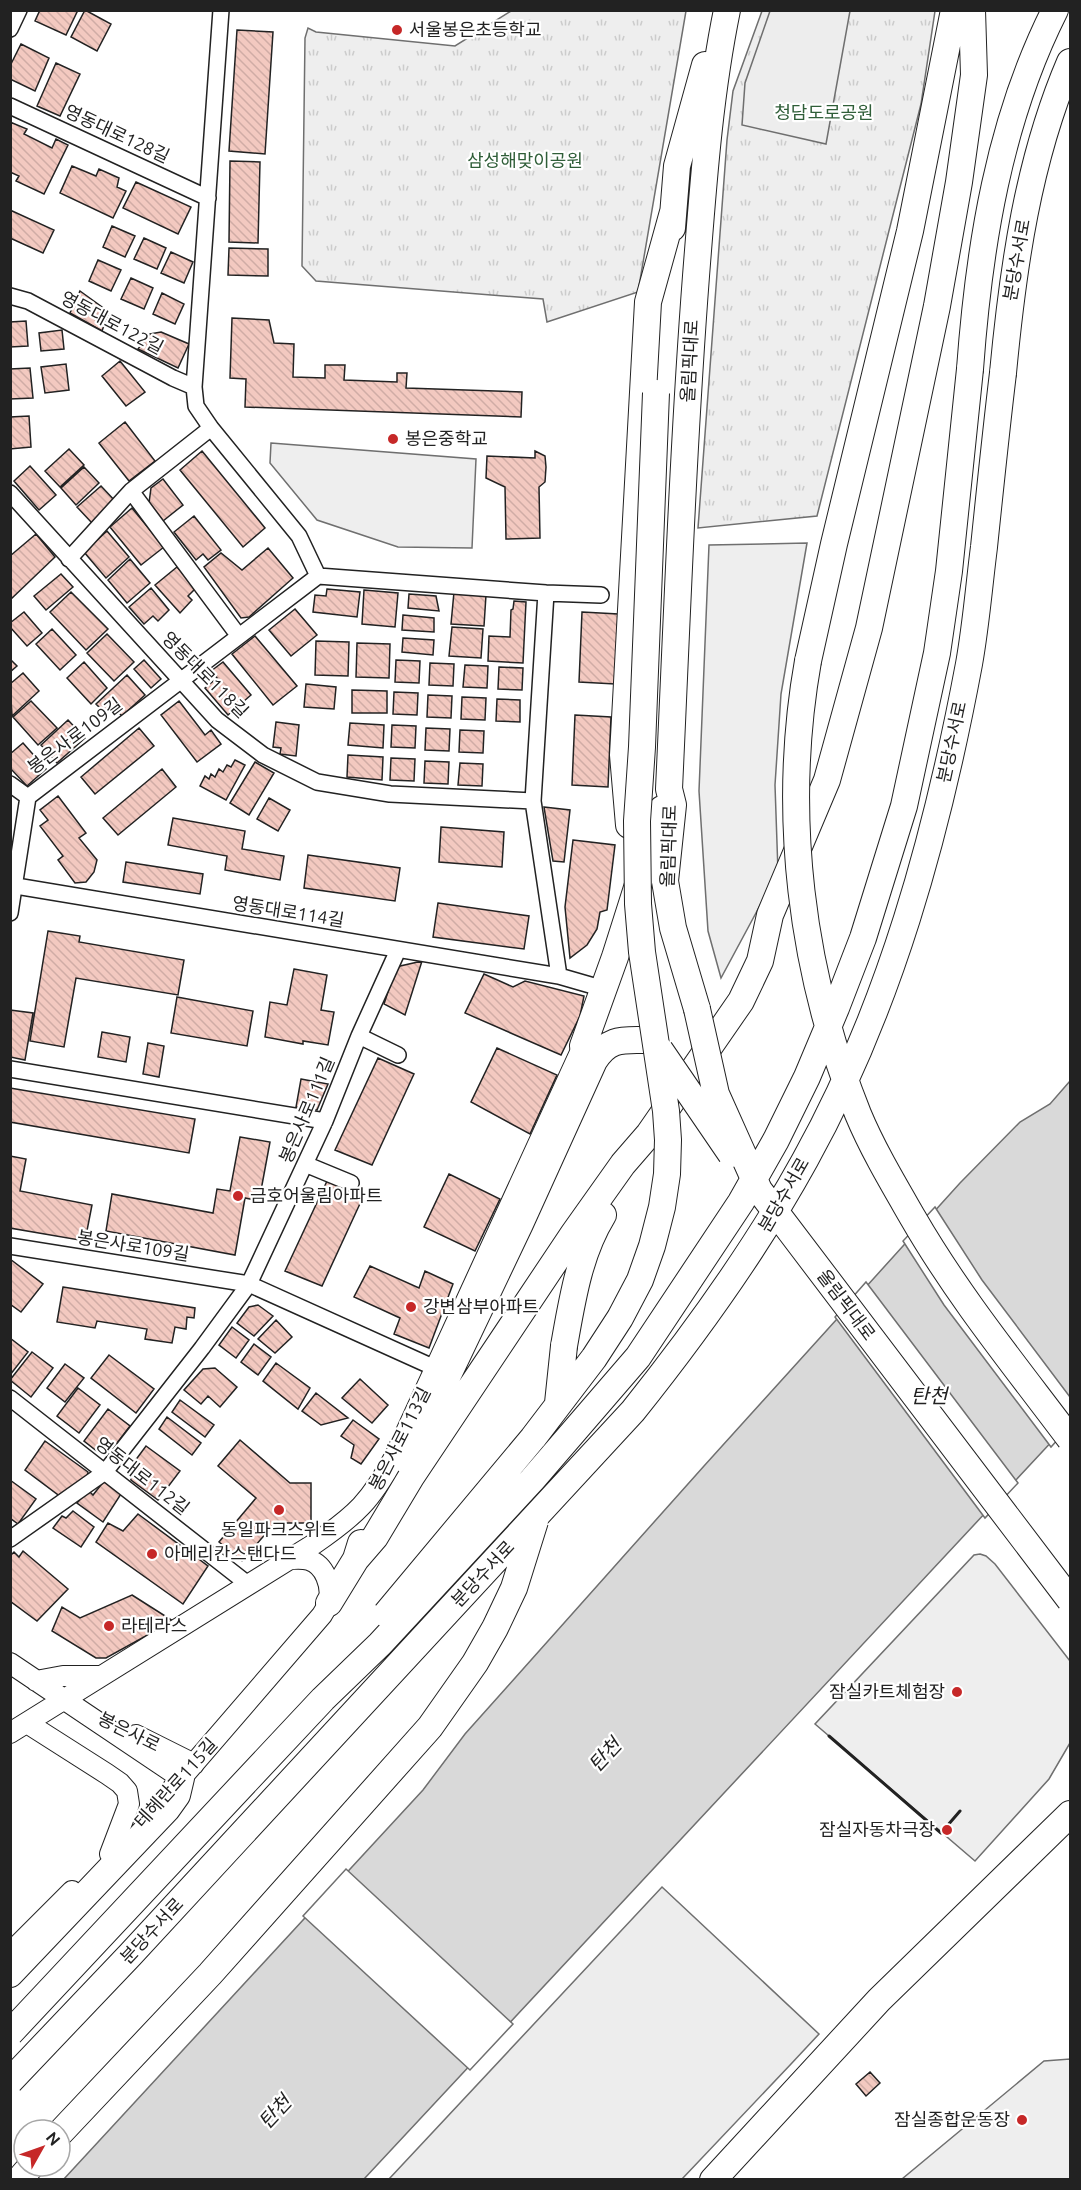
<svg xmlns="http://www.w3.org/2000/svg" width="1081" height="2190" font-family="Ubuntu,'Noto Sans KR',sans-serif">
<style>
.grass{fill:#eee;stroke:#6f6f6f;stroke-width:1.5}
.park{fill:url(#park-tufts);stroke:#6f6f6f;stroke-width:1.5}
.parking{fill:#ededed;stroke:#6f6f6f;stroke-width:1.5}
.water{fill:#d9d9d9;stroke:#6f6f6f;stroke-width:1.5}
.pier{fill:#fff;stroke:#6f6f6f;stroke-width:1.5}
.building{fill:url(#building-back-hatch);stroke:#222;stroke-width:1.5}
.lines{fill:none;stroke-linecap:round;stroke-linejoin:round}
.minor-casing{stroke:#222;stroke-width:18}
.tertiary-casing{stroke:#222;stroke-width:22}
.trunk-casing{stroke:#222;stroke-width:28}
.minor{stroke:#fff;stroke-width:15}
.tertiary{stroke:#fff;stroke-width:20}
.trunk{stroke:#fff;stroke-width:26}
.trunk-bridge-casing{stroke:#222;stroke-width:28;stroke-linecap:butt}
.trunk-bridge{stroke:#fff;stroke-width:26}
.wall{stroke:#222;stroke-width:3}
.poi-dot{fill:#c62828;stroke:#fff;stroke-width:2}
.labels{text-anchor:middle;stroke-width:4.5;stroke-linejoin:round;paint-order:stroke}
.poi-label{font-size:18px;fill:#222;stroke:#fff;text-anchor:start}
.park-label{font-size:18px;fill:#2f5e38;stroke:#fff}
.street-label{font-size:18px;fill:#222;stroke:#fff}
.water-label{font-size:20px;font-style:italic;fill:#222;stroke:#fff}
</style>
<defs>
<pattern id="park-tufts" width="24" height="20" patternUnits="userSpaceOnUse" patternTransform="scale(1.5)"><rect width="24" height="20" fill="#eee"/><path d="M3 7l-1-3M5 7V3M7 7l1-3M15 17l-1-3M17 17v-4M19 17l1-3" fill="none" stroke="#ccc"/></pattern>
<pattern id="building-back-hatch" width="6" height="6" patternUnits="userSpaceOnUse" patternTransform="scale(1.5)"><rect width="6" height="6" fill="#f3c9c0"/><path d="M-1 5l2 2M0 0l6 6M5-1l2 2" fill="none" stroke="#d0aca5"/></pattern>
</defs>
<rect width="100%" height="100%" fill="#fff"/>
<!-- grass -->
<path class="grass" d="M271,443L476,459L472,548L398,547L317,520L270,463Z
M807,543L781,694L775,785L778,872L721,978L708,931L699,791L709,545Z
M980,1554L986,1556L995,1564L1070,1661V1743L1049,1779L975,1861L815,1724L974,1555Z
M1070,2059V2179H902L1044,2061Z"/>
<!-- park -->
<path class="park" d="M511,11H686L638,292L547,322L543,299L316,281L302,266L305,38L308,28L316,32L455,46Z
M762,11H935L921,104L817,516L698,528L727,140L733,91Z"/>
<!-- parking -->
<path class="parking" d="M770,11H850L826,144L742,125L745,83Z
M662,1887L819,2034L791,2064L682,2179H389Z"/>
<!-- water -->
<path class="water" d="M1070,1081V1422L364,2179L63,2180L423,1790L465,1734L704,1466L960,1183L1020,1122L1050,1104Z"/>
<!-- pier -->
<path class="pier" d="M935,1207L982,1280L1070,1397V1426L1051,1447L944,1305L903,1241Z
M866,1282L1018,1483L985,1518L835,1317Z
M346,1869L513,2024L470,2070L303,1916Z"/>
<!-- building -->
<path class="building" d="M40,10H78L66,35L35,21Z
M85,10L111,24L97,51L71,37Z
M237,30L273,32L265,154L229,151Z
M21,44L49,58L35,91L10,79V66Z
M56,63L80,74L60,116L37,106Z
M10,122L27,129L24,134L52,148L56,139L68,145L44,194L16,181L19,176L10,172Z
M230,161L260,162L258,243L229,242Z
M72,166L96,176L99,169L119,178L117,187L126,191L113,218L60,193Z
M136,182L191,207L178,234L123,208Z
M10,210L54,230L43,253L10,238Z
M112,226L135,236L125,257L103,247Z
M144,238L166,248L157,269L134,259Z
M229,248L268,249V276L228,275Z
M171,252L193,262L184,283L161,273Z
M98,260L121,270L111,291L89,281Z
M131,278L153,288L144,309L121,299Z
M80,291L109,312L102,331L70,313Z
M162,293L184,304L175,324L153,314Z
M232,318L269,320L274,343L294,344L293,377L325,378V365H345L344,380L397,382V373H407L406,388L522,392L521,417L245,407L246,379L230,378Z
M26,321L28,346L10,347V322Z
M62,330L64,349L41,351L39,333Z
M161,332L189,344L178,368L138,349L150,334Z
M120,361L145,392L126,406L102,376Z
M66,364L69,390L45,393L41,367Z
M30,368L33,398L10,399V369Z
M29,416L31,447L10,449V417Z
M125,422L155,461L129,481L99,443Z
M69,449L84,465L60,487L45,471Z
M202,451L265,528L243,547L180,470Z
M535,451L545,456L546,467L545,482L539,487L540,538L506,539L505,487L486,478L487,456L535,458Z
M30,466L56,495L39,510L14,481Z
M84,467L99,483L76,505L61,488Z
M163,479L183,505L163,521L149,503L151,488Z
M101,486L116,502L92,523L77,507Z
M132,508L164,547L141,565L110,527Z
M194,516L221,550L208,560L203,554L196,560L174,532Z
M107,531L129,557L106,578L84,552Z
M36,534L55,557L10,600V556Z
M268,548L293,578L249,617L241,618L204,567L221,553L242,570Z
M130,559L150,583L127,603L108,580Z
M177,567L196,588L188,596L192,600L180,613L155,585Z
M61,574L73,587L46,610L34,596Z
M151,588L169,610L158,621L153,616L144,624L129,607Z
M327,589L360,592L357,617L313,612L315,595L326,596Z
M364,590L398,593L395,627L362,624Z
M71,592L108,629L86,650L50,612Z
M454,592L486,595L484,626L451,624Z
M409,594L436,596L439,611L408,608Z
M514,601L526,602L523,663L488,661L489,636L510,637L511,610L513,609Z
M295,609L317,635L291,656L269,630Z
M24,612L42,633L27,646L10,627V623Z
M582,612L618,614L615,684L579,682Z
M403,615L434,618V632L402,630Z
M452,627L483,629L481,658L449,656Z
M52,629L76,655L60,670L36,644Z
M107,634L134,662L114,681L87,653Z
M255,636L297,686L273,705L232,654Z
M403,638L434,640L433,655L402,652Z
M316,641L349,642L348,676L315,675Z
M357,643L390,644L389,678L356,677Z
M10,659L17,666L10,672Z
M144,660L161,679L151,688L134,669Z
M396,660L420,661L419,683L395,682Z
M84,662L107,688L91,704L67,678Z
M223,662L251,695L228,715L205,688L217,678L211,671Z
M430,663L454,664L453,686L429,685Z
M465,665L488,666L487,688L463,687Z
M499,667L523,668L522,690L498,689Z
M23,673L39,691L12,716L10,684Z
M127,675L145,695L122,716L113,707L106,714L96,704Z
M306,684L336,687L334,709L304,707Z
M352,690L387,691V713H352Z
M394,692L418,693L417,715L393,714Z
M428,695L452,696L451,718L427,717Z
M462,697L486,698L485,720L461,719Z
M497,699L520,700V722L496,721Z
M31,701L57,728L38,745L13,717Z
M179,701L205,735L211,730L221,744L197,762L161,715Z
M575,715L611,717L608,787L572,785Z
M68,720L85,738L57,763L41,745Z
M276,722L299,725L296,756L280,754L281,748L273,747Z
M350,723L384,725L383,748L348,745Z
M392,725L416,726L415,748L391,747Z
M139,728L154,746L95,794L81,777Z
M426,728L450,729L449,751L425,750Z
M460,730L484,731L483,753L459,752Z
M23,743L46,769L27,786L10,768V754Z
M348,755L383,757L382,780L347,777Z
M391,758L415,759L414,781L390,780Z
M235,760L245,765L226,800L200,786L205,776L209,779L211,774L215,777L219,769L223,772L227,765L231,767Z
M425,761L449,762L448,784L424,783Z
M255,762L274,773L249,815L230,803Z
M460,763L483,764L482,786L458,785Z
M162,769L176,787L118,835L103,818Z
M58,796L86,833L79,838L97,860L94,872L86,882L75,883L58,860L63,856L40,826L48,820L40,810Z
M269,798L290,810L278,831L257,819Z
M544,807L570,810L564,862L553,861Z
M173,818L245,831L242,849L284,856L280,880L225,870L227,856L168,845Z
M441,827L504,832L502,867L439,862Z
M573,840L615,845L607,910L600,912L597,929L587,945L570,958L565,907Z
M308,855L400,868L395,901L304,888Z
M126,862L203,874L200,894L123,882Z
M438,903L529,916L524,949L433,937Z
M48,931L80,936L79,942L184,960L178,995L76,978L64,1047L30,1041Z
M422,961L405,1015L384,1004L396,967Z
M294,969L327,975L321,1010L334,1012L328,1045L303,1041V1044L265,1037L270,1002L287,1005Z
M484,974L513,987L525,981L584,996L580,1016L561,1055L465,1013Z
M177,997L253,1011L247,1046L171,1033Z
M10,1010L33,1013L25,1060L10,1057Z
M102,1032L130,1037L126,1062L98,1057Z
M148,1043L164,1046L159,1077L143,1074Z
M497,1048L557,1075L530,1134L471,1102Z
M378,1058L414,1074L372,1165L335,1150Z
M301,1079L328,1084L317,1110L296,1107Z
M10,1088L195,1119L189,1153L10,1122Z
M240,1137L270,1142L259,1201L245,1198L235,1255L106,1231L112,1194L213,1213L217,1189L230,1191Z
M10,1156L26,1159L20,1191L92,1205L85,1241L10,1228Z
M449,1174L500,1199L475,1251L424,1227Z
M328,1179L364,1195L322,1286L285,1271Z
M10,1259L43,1284L21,1312L10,1304Z
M370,1266L419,1288L425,1271L453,1284L429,1348L394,1334L400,1318L354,1297Z
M63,1287L195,1308L194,1318L187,1317L186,1329L175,1327L172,1343L145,1339L147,1329L97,1321L95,1328L57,1322Z
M258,1305L273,1316L254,1336L237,1323L249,1307Z
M276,1320L292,1337L275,1353L258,1339Z
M232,1327L249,1340L236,1358L219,1345Z
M10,1338L28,1352L10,1375Z
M254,1344L271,1357L258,1375L241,1362Z
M32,1352L53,1368L31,1397L10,1380Z
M109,1355L154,1389L136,1413L91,1378Z
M276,1363L310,1388L298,1409L263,1381Z
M65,1364L84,1378L65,1402L47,1388Z
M215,1368L237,1387L220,1407L208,1396L201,1404L184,1390L203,1369Z
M360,1379L388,1405L372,1423L342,1398Z
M78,1388L100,1405L79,1433L57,1416Z
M316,1393L348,1418L321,1425L302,1411Z
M180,1400L214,1425L205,1437L172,1412Z
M108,1409L130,1426L111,1451L98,1452L84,1441Z
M167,1417L201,1443L192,1455L159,1429Z
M353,1420L379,1439L361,1464L351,1458L354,1445L341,1436Z
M240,1440L290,1483H311V1523H275L242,1561L219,1542L256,1498L218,1466Z
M45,1441L88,1472L87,1478L61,1497L25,1470Z
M146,1446L180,1471L158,1500L131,1480L129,1469Z
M10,1480L36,1499L18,1524L10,1518Z
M104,1481L121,1494L103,1522L77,1503L88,1490L93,1495Z
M73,1511L94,1527L81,1547L53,1528L62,1516L66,1518Z
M138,1514L208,1566L183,1604L96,1542L108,1523L123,1531Z
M23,1551L68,1589L37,1621L10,1601V1556L14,1552L19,1557Z
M132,1595L173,1621L106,1658H96L52,1631L62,1607L80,1618Z
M870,2072L880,2083L866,2096L856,2084Z"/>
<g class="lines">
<defs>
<path id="minor" d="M221,10L194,387L196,406L211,428L299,536L318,576
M10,29L19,10
M10,106L208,198
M10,296L28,301L173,378L194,387
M131,491L238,635
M10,493L217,720L263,755L317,782L390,794L533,801
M69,559L131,491L211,428
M546,593L533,801L559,976
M10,784L28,797
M10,885L559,976L604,989
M10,913L28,797L318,576L546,593L601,595
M359,1036L398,1055
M10,1069L325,1121
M305,1164L351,1183
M10,1246L249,1284L435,1368
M10,1398L249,1585
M10,1539L105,1472L202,1348L249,1284L325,1121L359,1036L398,950"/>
<path id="tertiary" d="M10,1663L181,1778
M36,1681L63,1676H101
M27,1723L107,1774L120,1783L127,1791L129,1804L110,1854
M10,1733L314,1544C356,1515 371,1501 395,1456L583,1046
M136,1735L194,1764
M172,1789L322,1615C324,1611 328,1606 329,1601C332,1586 325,1565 309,1560C303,1558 295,1559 289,1559
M10,1953L72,1891"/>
<path id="trunk" d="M672,228L677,166L705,65
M970,369C979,246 999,121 1055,10
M1003,373C1013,267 1028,160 1070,62
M808,661L834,544L910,231L954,10
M629,825L623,755L648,302L673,212
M697,1009L673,928L665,881L673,805L669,789C677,618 683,447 696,276C703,188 709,98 727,10
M583,1046L615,957L662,809
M564,1346C572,1301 579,1254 603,1215
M407,1461L520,1224L594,1061C610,1035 626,1041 653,1040
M356,1559L375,1537L411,1477L574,1233L623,1164L649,1134L741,1001L760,961L770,915L827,780L869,628L937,306L959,182L974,75L972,10
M329,1603L356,1559L361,1543
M10,1974L167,1809L177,1795L181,1778
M19,2180L31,2166
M713,2180L879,2000L1070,1814"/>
</defs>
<!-- minor casing -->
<use href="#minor" class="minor-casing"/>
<!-- tertiary casing -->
<use href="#tertiary" class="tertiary-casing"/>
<!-- trunk casing -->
<use href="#trunk" class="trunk-casing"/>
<!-- minor -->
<use href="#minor" class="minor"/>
<!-- tertiary -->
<use href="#tertiary" class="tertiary"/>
<!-- trunk -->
<use href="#trunk" class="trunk"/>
<defs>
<path id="trunk-bridge" d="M808,661C781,813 801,972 858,1114C873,1150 894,1185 913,1218C958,1296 1016,1367 1070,1439
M697,1009L716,1094L759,1190L1070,1600
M660,1050L731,1154
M558,1403L564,1346
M386,1614L533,1438L594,1358L620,1318L640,1280L652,1246L662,1207L667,1174L668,1140L666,1111L642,952L638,904L637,821L642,747L656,393
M10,2033L323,1699L380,1644L532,1480L638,1357L741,1202L776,1140L807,1077L836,1008L863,938L904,806L937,653L949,571L970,369
M10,2081L130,1955L633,1411C697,1331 756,1249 805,1160C890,1007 937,835 969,664C976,625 979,586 984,547C990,489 996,431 1003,373
M60,2133L210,1974L430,1727L475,1663L495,1628L514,1588L535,1521"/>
</defs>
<!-- trunk-bridge casing -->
<use href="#trunk-bridge" class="trunk-bridge-casing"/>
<!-- trunk-bridge -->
<use href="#trunk-bridge" class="trunk-bridge"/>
<!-- wall -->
<path class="wall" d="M829,1736L941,1833L960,1811"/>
</g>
<!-- markers -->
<g class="poi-dot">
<circle cx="397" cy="30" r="6"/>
<circle cx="393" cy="439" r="6"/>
<circle cx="238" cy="1196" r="6"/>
<circle cx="411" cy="1307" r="6"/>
<circle cx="279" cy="1510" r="6"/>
<circle cx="152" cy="1554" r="6"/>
<circle cx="109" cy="1626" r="6"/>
<circle cx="957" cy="1692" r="6"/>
<circle cx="947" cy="1830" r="6"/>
<circle cx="1022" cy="2120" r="6"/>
</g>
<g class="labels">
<!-- poi labels -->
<g class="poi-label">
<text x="409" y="36">서울봉은초등학교</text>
<text x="405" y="445">봉은중학교</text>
<text x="250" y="1202">금호어울림아파트</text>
<text x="423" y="1313">강변삼부아파트</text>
<text x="279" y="1536" text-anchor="middle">동일파크스위트</text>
<text x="164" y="1560">아메리칸스탠다드</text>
<text x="121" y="1632">라테라스</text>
<text x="945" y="1698" text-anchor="end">잠실카트체험장</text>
<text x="935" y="1836" text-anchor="end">잠실자동차극장</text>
<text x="1010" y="2126" text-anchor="end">잠실종합운동장</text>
</g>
<!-- park labels -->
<g class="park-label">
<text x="824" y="119">청담도로공원</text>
<text x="525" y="167">삼성해맞이공원</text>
</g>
<!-- street labels -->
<g class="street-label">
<text transform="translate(117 134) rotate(25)" y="6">영동대로128길</text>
<text transform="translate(1017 260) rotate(-80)" y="6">분당수서로</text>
<text transform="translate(112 323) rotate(28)" y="6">영동대로122길</text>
<text transform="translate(690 361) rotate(-87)" y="6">올림픽대로</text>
<text transform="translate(205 675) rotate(45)" y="6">영동대로118길</text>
<text transform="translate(75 736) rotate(-37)" y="6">봉은사로109길</text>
<text transform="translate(952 742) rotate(-78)" y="6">분당수서로</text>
<text transform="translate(669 846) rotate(-88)" y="6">올림픽대로</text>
<text transform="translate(288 912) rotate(9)" y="6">영동대로114길</text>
<text transform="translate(307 1110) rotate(-67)" y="6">봉은사로111길</text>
<text transform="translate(784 1195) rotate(-60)" y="6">분당수서로</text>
<text transform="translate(133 1246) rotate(9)" y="6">봉은사로109길</text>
<text transform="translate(846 1305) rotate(53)" y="6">올림픽대로</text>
<text transform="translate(400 1439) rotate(-63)" y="6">봉은사로113길</text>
<text transform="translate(142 1476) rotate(38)" y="6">영동대로112길</text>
<text transform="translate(483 1574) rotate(-47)" y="6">분당수서로</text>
<text transform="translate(129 1732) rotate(26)" y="6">봉은사로</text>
<text transform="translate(176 1783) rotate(-48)" y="6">테헤란로115길</text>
<text transform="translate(152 1931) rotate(-47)" y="6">분당수서로</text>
</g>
<!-- water labels -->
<g class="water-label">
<text x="929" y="1403">탄천</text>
<text transform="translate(605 1755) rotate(-47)" y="7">탄천</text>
<text transform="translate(275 2112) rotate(-47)" y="7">탄천</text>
</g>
</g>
<!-- border -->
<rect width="1081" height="2190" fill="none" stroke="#222222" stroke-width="24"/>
<!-- north arrow -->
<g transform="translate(42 2148) rotate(50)"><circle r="28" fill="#ffffff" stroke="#a7a7a7" stroke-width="1.5"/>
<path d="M0-4.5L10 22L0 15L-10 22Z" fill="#c62828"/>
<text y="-9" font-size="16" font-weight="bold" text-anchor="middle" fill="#222222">N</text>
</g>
</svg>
